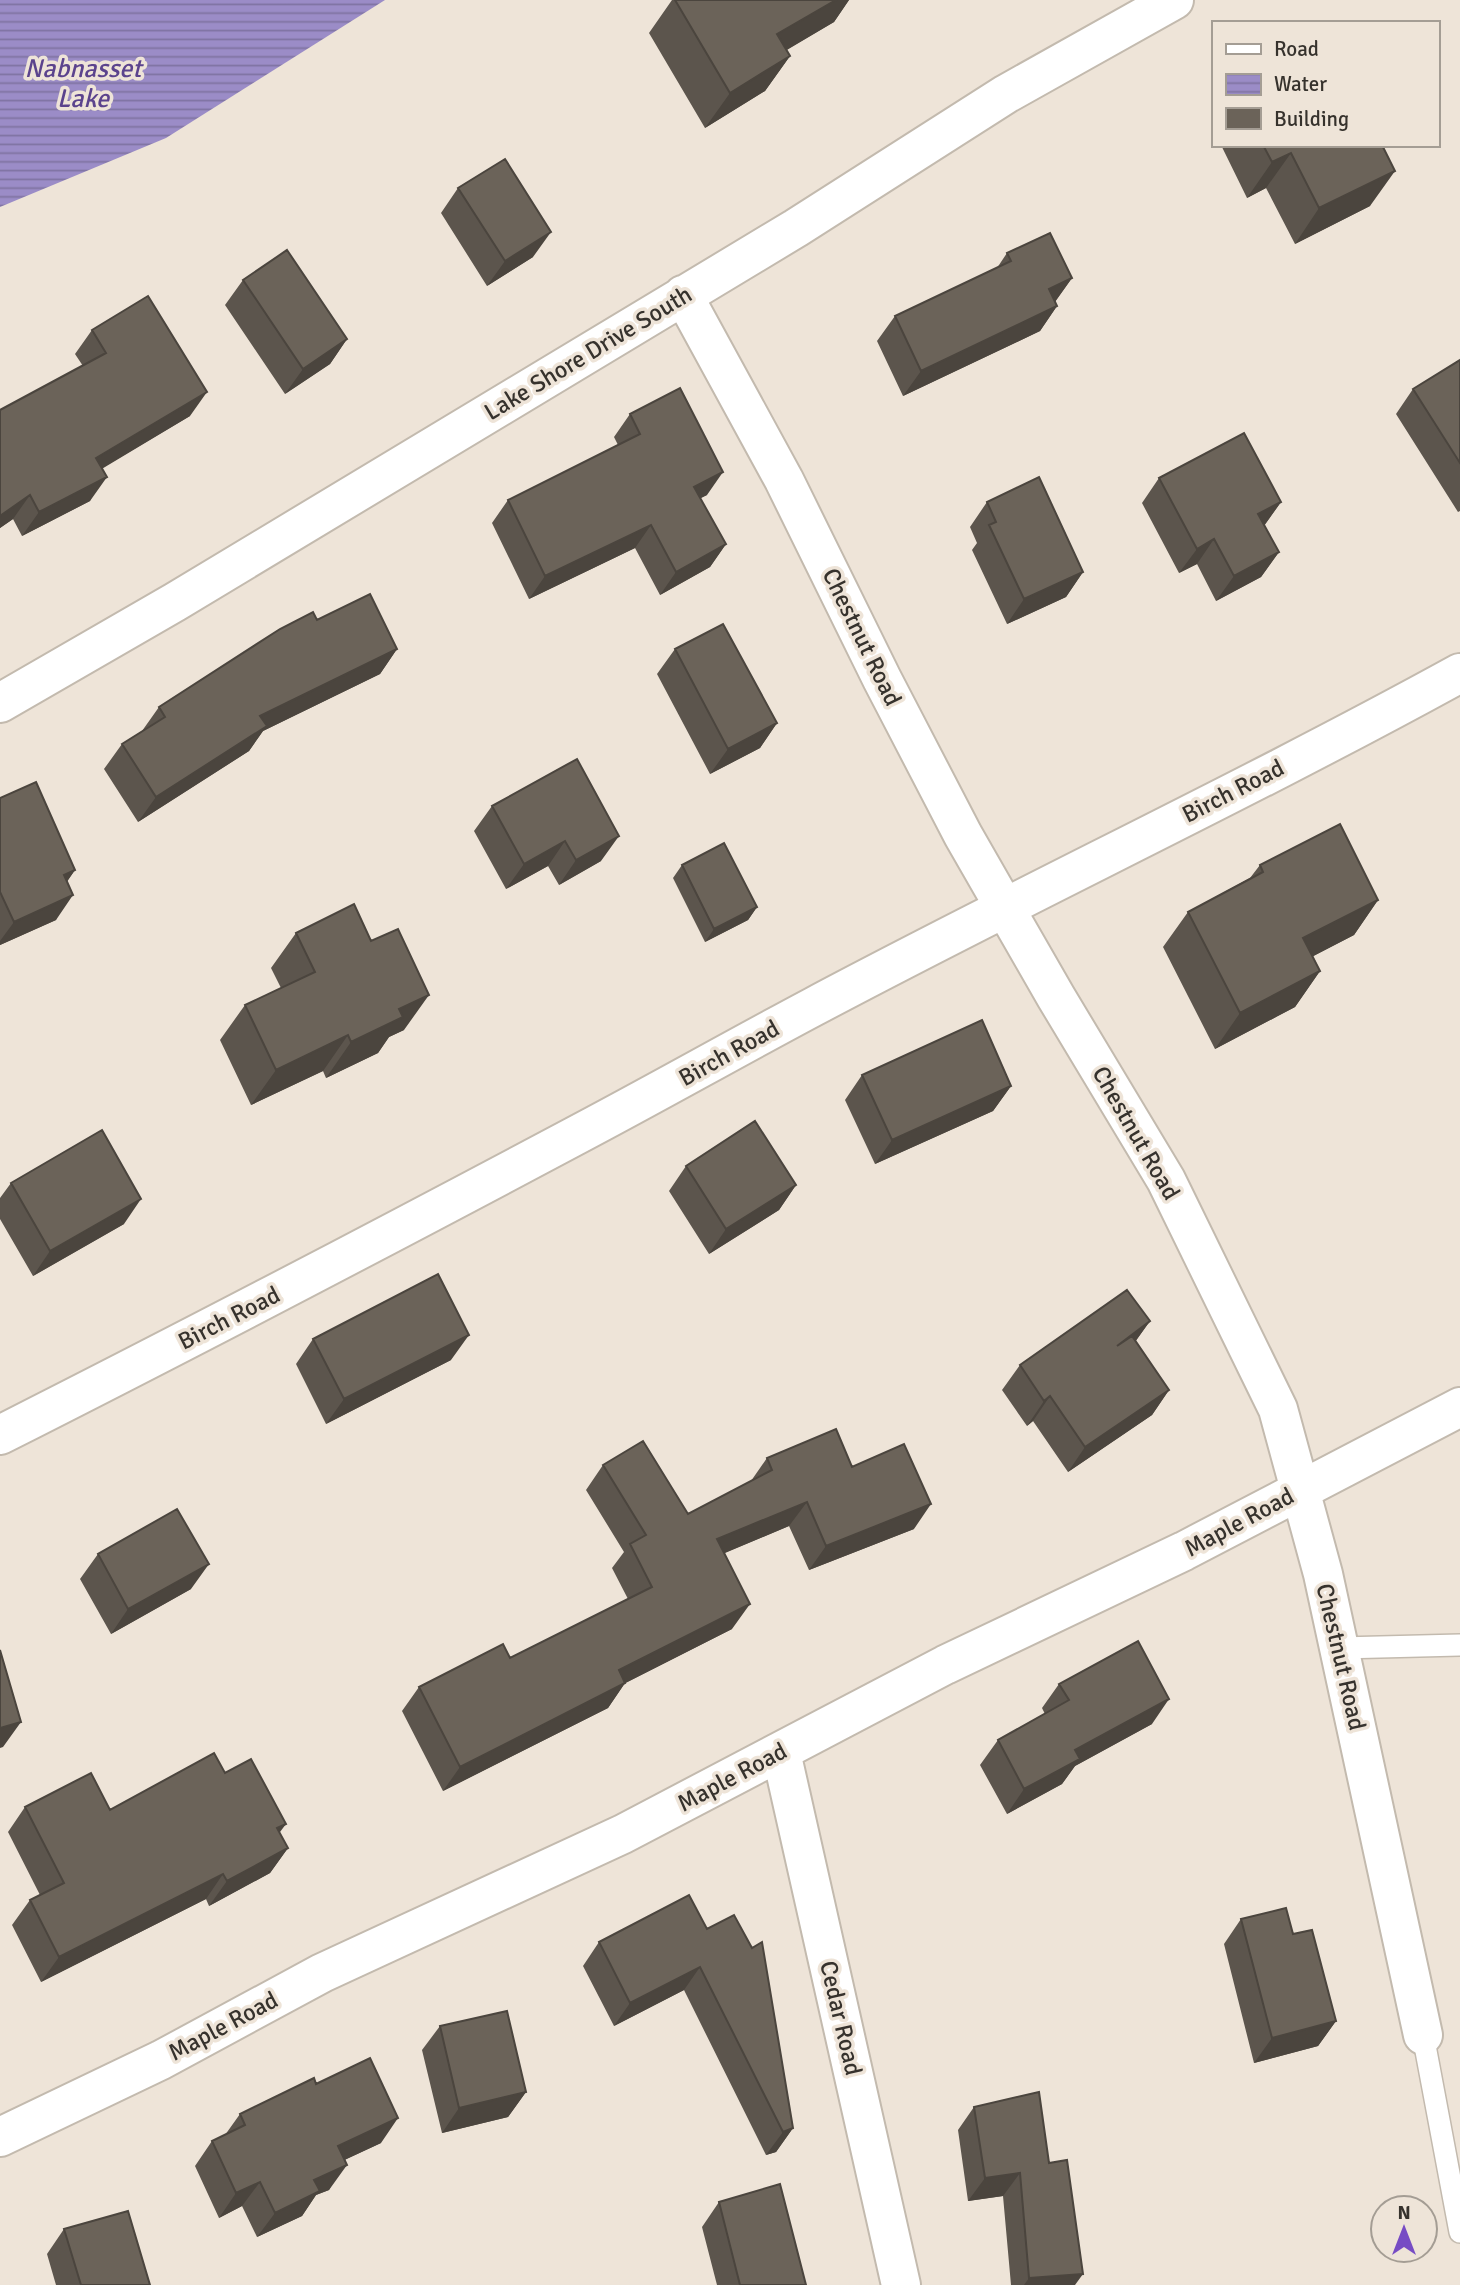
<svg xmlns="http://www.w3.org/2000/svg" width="1460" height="2285" font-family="Signika,sans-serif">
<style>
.water{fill:url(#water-rules)}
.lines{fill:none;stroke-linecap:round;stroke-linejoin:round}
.lane-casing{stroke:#c3baae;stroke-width:24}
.street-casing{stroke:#c3baae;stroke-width:42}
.lane{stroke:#fff;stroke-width:21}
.street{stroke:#fff;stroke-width:38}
.wall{fill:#5c554d}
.shaded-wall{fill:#4b453e}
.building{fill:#6b6359;stroke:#4b453e;stroke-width:2}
.labels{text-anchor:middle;stroke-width:7;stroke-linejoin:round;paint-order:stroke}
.street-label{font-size:24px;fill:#36322d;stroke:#eee4d8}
.water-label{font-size:26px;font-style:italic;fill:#5b438d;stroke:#eee4d8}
</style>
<defs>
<pattern id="water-rules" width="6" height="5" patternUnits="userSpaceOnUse" patternTransform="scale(1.75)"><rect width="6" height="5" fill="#9b8cc7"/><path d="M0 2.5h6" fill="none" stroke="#7f73a2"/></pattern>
</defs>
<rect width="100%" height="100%" fill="#eee4d8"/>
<!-- water -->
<path class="water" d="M0,0H385L166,138L0,207Z"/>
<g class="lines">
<defs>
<path id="lane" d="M1340,1648L1460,1645
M1423,2035L1460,2232"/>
<path id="street" d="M683,295L784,480L882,679L963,835L1056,997L1166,1180L1278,1409L1323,1574L1423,2035
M0,703L175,602L796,228L1006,94L1174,0
M0,1435C192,1338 383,1238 573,1137C653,1095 732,1050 813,1007C1027,893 1247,790 1460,673
M781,1752L901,2285
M0,2137L161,2060L322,1973L623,1834L945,1665L1184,1551L1460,1407"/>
</defs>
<!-- lane casing -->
<use href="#lane" class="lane-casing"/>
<!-- street casing -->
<use href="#street" class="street-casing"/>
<!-- lane -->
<use href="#lane" class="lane"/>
<!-- street -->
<use href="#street" class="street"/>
</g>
<!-- wall -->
<path class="wall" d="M672,0H849L834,22L786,50L790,56L765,91L705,128L649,33Z
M1221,145H1382L1370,206L1295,244L1266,188L1247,198Z
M458,188L533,257L487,286L441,213Z
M1007,253L1072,278L1055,302L1057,306L1040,331L903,396L877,341L895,316L997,268Z
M243,280L347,339L330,364L285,394L225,305Z
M92,330L190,416L102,468L90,501L22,536L13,519L0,528V410L83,366L75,354Z
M1460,360V511L1458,512L1396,414L1413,389Z
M630,414L707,495L700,498L726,544L710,567L660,595L635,548L529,599L492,523L508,500L618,445L614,437Z
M1159,478L1281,502L1264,526L1279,552L1261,577L1216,601L1197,564L1179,573L1142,503Z
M987,502L1083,572L1066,597L1007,624L972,550L977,543L970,527Z
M317,620L397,649L380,674L263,731L249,751L138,822L104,769L122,744L142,731L159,707Z
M675,649L777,723L760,748L710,774L657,674Z
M577,759L601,861L559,885L548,866L506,889L474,831L492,806Z
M0,798L75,870L67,881L56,920L0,945Z
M682,865L757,907L748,920L705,942L673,878Z
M1260,865L1378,900L1354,935L1313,956L1320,971L1295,1007L1215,1049L1163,947L1188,912L1250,878Z
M296,933L404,1030L389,1037L378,1053L326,1078L323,1071L251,1105L220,1040L245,1005L281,988L271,968Z
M862,1075L1011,1086L993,1111L875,1164L845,1100Z
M686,1166L796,1185L779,1210L709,1254L669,1191Z
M11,1183L124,1224L33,1276L0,1219V1198Z
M1150,1321L1135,1342L1169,1390L1152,1415L1068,1472L1033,1421L1027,1426L1002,1390L1020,1365Z
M313,1339L451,1360L326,1424L296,1364Z
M767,1458L852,1467L914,1529L809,1570L789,1526L724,1553L732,1629L625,1683L608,1708L443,1791L402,1711L419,1687L510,1658L628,1599L612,1568L624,1552L586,1490L603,1465L688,1514L751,1481Z
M98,1554L191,1589L111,1634L80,1579Z
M1059,1684L1152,1724L1075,1766L1062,1784L1007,1814L980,1765L998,1740L1045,1714L1042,1708Z
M225,1773L279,1833L288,1848L270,1873L209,1906L206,1899L41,1982L12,1925L30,1900L40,1895L8,1832L25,1807L110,1810Z
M689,1895L793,2128L776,2152L766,2155L684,1990L614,2026L583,1966L599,1942Z
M1241,1919L1293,1934L1336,2021L1318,2046L1254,2063L1224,1944Z
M440,2026L526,2092L508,2117L442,2133L422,2050Z
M316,2084L381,2143L344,2160L329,2190L316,2195L302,2216L257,2237L242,2206L219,2218L195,2166L212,2141L225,2135L240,2114Z
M974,2107L1049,2163L1075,2285H1011L1003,2196L968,2201L958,2130Z
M719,2202L806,2285H717L702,2227Z
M64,2229L150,2285H56L47,2254Z"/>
<!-- shaded-wall -->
<path class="shaded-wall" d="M832,0H849L834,22L753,70L777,34Z
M790,56L765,91L705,128L730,93Z
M1291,153L1266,188L1247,198L1272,162Z
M1395,171L1370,206L1295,244L1319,208Z
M551,232L533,257L487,286L505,261Z
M1072,278L1054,303L1049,289Z
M1057,306L1040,331L903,396L921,371Z
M347,339L330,364L285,394L303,369Z
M207,392L190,416L80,482L96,458Z
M723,472L707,495L678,510L694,487Z
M107,477L90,501L22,536L39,512Z
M30,495L13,519L0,528V516Z
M1281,502L1263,527L1258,514Z
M651,525L635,548L529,599L545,576Z
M1214,539L1197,564L1179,573L1197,549Z
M726,544L710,567L660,595L676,572Z
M1279,552L1261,577L1216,601L1234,576Z
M1083,572L1066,597L1007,624L1024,599Z
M397,649L380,674L263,731L249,751L138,822L156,797L260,716Z
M777,723L760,748L710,774L728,749Z
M619,836L601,861L559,885L576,860Z
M565,841L548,866L506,889L524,864Z
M75,870L58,895L64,875Z
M73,895L56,920L0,945V941L14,922Z
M1378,900L1354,935L1279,974L1303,938Z
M757,907L748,920L705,942L714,929Z
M1320,971L1295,1007L1215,1049L1240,1013Z
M429,995L404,1030L389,1037L378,1053L326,1078L351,1042L399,1009Z
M348,1035L323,1071L251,1105L276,1070Z
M1011,1086L993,1111L875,1164L892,1140Z
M796,1185L779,1210L709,1254L726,1229Z
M141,1199L124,1224L33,1276L50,1251Z
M1150,1321L1132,1346H1117Z
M469,1335L451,1360L326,1424L344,1399Z
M1169,1390L1152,1415L1068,1472L1085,1447Z
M1050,1396L1033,1421L1027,1426L1044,1401Z
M807,1502L789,1526L699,1564L717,1539Z
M931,1504L914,1529L809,1570L826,1546Z
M209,1564L191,1589L111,1634L128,1609Z
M750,1604L732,1629L602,1695L619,1670Z
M625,1683L608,1708L443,1791L460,1767Z
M1169,1699L1152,1724L1075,1766L1062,1784L1007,1814L1024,1789L1075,1750Z
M21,1722L3,1747L0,1748V1728Z
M286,1824L268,1848L277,1828Z
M288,1848L270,1873L209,1906L227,1881Z
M223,1874L206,1899L41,1982L59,1957Z
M700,1967L684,1990L614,2026L630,2003Z
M1336,2021L1318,2046L1254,2063L1272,2038Z
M526,2092L508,2117L442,2133L459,2108Z
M398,2118L381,2143L321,2171L338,2146Z
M793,2128L776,2152L766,2155L783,2132Z
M347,2165L329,2190L316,2195L302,2216L257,2237L275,2213L314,2180Z
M1020,2173L1003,2196L968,2201L985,2178Z
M260,2182L242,2206L219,2218L236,2193Z
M1083,2274L1075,2285H1024L1029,2278Z"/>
<!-- building -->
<path class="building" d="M675,0H836L777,34L790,56L730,93Z
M1263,145H1382L1395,171L1319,208L1291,153L1272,162Z
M505,159L551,232L505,261L458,188Z
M1050,233L1072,278L1049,289L1057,306L921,371L895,316L1011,261L1007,253Z
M287,250L347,339L303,369L243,280Z
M148,296L207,392L96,458L107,477L39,512L30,495L0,516V410L106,353L92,330Z
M1460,360V463L1413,389Z
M680,388L723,472L694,487L726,544L676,572L651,525L545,576L508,500L640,434L630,414Z
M1244,433L1281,502L1258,514L1279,552L1234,576L1214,539L1197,549L1159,478Z
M1039,477L1083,572L1024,599L989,525L996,522L987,502Z
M370,594L397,649L260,716L267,726L156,797L122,744L165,717L159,707L280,629L313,612L317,620Z
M723,624L777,723L728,749L675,649Z
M577,759L619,836L576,860L565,841L524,864L492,806Z
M36,782L75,870L64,875L73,895L14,922L0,892V798Z
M1340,824L1378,900L1303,938L1320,971L1240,1013L1188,912L1263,872L1260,865Z
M724,843L757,907L714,929L682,865Z
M354,904L371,941L398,929L429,995L399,1009L403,1017L351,1042L348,1035L276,1070L245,1005L315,972L296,933Z
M982,1020L1011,1086L892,1140L862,1075Z
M755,1121L796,1185L726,1229L686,1166Z
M102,1130L141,1199L50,1251L11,1183Z
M438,1274L469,1335L344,1399L313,1339Z
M1127,1290L1150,1321L1117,1346L1132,1336L1169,1390L1085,1447L1050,1396L1044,1401L1020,1365Z
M836,1429L852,1467L904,1444L931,1504L826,1546L807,1502L717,1539L750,1604L619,1670L625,1683L460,1767L419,1687L503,1644L510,1658L652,1587L630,1544L646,1535L603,1465L643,1441L688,1514L772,1470L767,1458Z
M177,1509L209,1564L128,1609L98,1554Z
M1138,1641L1169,1699L1075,1750L1080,1759L1024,1789L998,1740L1069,1700L1059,1684Z
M0,1650L21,1722L0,1728Z
M214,1753L225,1773L251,1759L286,1824L277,1828L288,1848L227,1881L223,1874L59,1957L30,1900L64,1883L25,1807L91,1773L110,1810Z
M689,1895L707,1929L734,1915L752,1948L762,1942L793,2128L783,2132L700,1967L630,2003L599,1942Z
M1286,1908L1293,1934L1312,1930L1336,2021L1272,2038L1241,1919Z
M507,2011L526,2092L459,2108L440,2026Z
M370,2058L398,2118L338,2146L347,2165L314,2180L320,2191L275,2213L260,2182L236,2193L212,2141L245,2125L240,2114L314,2078L316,2084Z
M1039,2092L1049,2163L1067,2160L1083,2274L1029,2278L1020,2173L985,2178L974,2107Z
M780,2184L806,2285H740L719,2202Z
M128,2211L150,2285H81L64,2229Z"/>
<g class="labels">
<!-- street labels -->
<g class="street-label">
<text transform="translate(588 353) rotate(-31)" y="8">Lake Shore Drive South</text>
<text transform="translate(862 637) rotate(64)" y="8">Chestnut Road</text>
<text transform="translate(1233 791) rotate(-27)" y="8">Birch Road</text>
<text transform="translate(729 1053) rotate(-29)" y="8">Birch Road</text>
<text transform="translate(1136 1133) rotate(60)" y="8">Chestnut Road</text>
<text transform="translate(229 1318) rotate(-27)" y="8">Birch Road</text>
<text transform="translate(1239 1522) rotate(-28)" y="8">Maple Road</text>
<text transform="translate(1341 1657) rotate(77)" y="8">Chestnut Road</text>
<text transform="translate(732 1777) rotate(-28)" y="8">Maple Road</text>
<text transform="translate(841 2018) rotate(77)" y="8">Cedar Road</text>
<text transform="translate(223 2026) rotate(-28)" y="8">Maple Road</text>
</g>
<!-- water labels -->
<g class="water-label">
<text x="83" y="77">Nabnasset<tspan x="83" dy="30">Lake</tspan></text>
</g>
</g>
<!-- legend -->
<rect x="1212" y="21" width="228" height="126" fill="#eee4d8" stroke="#a49d94" stroke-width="2"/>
<rect x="1226" y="44" width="35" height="10" fill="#ffffff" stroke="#a49d94" stroke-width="2"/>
<text x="1274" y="56" font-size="21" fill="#36322d">Road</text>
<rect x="1226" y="74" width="35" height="21" fill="url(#water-rules)" stroke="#a49d94" stroke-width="2"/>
<text x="1274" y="91" font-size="21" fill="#36322d">Water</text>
<rect x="1226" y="108" width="35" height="21" fill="#6b6359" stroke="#a49d94" stroke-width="2"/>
<text x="1274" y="126" font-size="21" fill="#36322d">Building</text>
<!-- north arrow -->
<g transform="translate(1404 2229)"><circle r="33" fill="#eee4d8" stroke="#a49d94" stroke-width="2"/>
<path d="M0-5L12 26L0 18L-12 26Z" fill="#774cc4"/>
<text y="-10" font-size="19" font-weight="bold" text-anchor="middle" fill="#36322d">N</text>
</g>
</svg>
